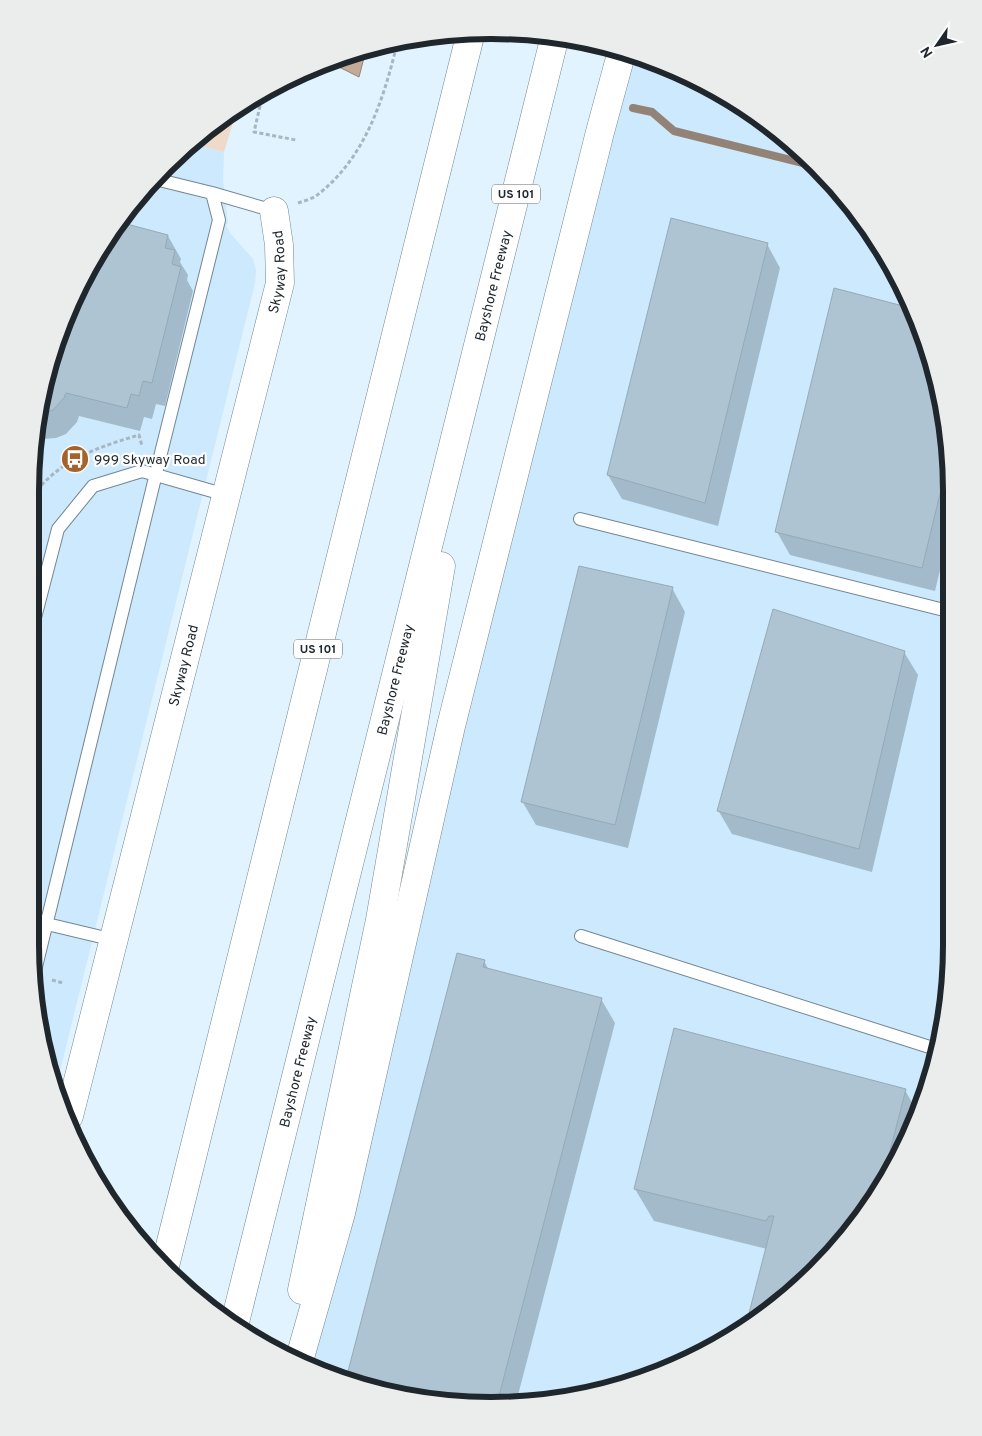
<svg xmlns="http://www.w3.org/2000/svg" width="982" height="1436" font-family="Overpass,sans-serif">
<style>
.built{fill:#cce9fd}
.green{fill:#efd9c8}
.water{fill:#c5ab97;stroke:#938377}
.shadow{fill:#0003}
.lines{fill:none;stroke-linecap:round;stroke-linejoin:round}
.stream{stroke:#938377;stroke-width:8}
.building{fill:#aec4d2;stroke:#95aab8}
.lane-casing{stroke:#728794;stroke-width:14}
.secondary-casing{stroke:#728794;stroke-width:29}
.highway-casing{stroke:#728794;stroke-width:29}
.path{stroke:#a7b6c0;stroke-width:3;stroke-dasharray:4 2.5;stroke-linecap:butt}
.lane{stroke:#fff;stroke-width:12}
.secondary{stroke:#fff;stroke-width:28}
.highway{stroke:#fff;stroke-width:28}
.labels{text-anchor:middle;stroke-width:4.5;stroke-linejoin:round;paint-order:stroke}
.shield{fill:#fdfdfd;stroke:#62676b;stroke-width:1}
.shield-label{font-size:12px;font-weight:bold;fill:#1f272d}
.street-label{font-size:14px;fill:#1f272d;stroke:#fdfdfd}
.poi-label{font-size:14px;fill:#1f272d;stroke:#fdfdfd;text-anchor:start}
.rim{fill:none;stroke:#1f272d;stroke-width:6}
</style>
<rect width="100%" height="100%" fill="#e1f3ff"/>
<!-- built -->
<path class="built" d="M622,51L668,65L747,108L817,165L904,287L943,401L952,491V945L943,1035L917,1122L874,1201L817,1271L695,1358L581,1397L431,1402L314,1371L299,1361Z
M191,143L224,152L223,180L228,224L226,225L230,233L253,259L256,270L255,283L56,1087L46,1065L30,945V491L39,401L78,287L165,165Z"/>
<!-- green -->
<path class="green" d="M238,106L224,152L191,143L235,108Z"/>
<!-- water -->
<path class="water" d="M366,50L359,77L327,61Z"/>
<!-- shadow -->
<path class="shadow" d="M123,224L168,236L181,259L180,262L188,275L187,280L193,291L165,406L156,404L152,419L144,417L140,431L79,416L77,422L66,434L56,438L42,439L31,484L39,401L78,287Z
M767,244L780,268L718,526L622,499L608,475Z
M835,290L912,309L943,401L952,491V520L935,591L790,555L777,532Z
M672,588L685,612L628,848L536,825L522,801Z
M904,652L918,675L872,872L732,834L718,810Z
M952,895V917L948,910Z
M458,954L484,961L489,970L601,999L615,1023L517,1399L431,1402L347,1380Z
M905,1090L919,1115L917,1122L874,1201L817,1271L749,1320L767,1249L654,1221L635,1189Z"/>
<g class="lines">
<!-- stream -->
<path class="stream" d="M633,108L652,112L674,131L819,167"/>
</g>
<!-- building -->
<path class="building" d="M671,218L768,243L705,503L607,475Z
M123,223L168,235L165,248L175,250L172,264L181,267L152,383L143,381L139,396L131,394L127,408L66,393L64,398L53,410L37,416L39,401L78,287Z
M834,288L911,308L943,401L949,457L922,568L775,532Z
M579,566L673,587L615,825L521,802Z
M773,609L905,651L859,849L717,811Z
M457,953L485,960L483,967L602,998L498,1400L431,1402L346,1379Z
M674,1028L906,1089L889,1155L898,1157L874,1201L817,1271L747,1321L774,1216H769L766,1221L634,1189Z"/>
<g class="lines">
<defs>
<path id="lane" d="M212,193L274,211
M580,519L952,612
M30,637L58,529L93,486L142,471L226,495
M30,916L47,924L114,940
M581,936L939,1050
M34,975L161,453L219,220L212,193L155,179"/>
<g id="secondary">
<path id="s1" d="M69,1116L280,283L279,245L274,211"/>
</g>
<g id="highway">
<path d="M165,1266L471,32"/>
<path d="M302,1290L380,920L441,566"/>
<path id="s2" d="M235,1322L555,36"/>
<path d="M299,1361L341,1213L451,726L600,132L622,51"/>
</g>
</defs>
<!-- lane casing -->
<use href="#lane" class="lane-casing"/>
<!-- secondary casing -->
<use href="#secondary" class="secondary-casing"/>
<!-- highway casing -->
<use href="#highway" class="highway-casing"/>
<!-- path -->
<path class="path" d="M263,93L254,132L296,140
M298,203C304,201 311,199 316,196C366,158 384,98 398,40
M30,501C53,462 98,447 139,435L142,446
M52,980L63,983"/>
<!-- lane -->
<use href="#lane" class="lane"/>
<!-- secondary -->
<use href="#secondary" class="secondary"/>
<!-- highway -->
<use href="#highway" class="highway"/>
</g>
<!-- icons -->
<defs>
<symbol id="bus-disc" viewBox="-11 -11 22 22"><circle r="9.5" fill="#a3632c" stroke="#fdfdfd"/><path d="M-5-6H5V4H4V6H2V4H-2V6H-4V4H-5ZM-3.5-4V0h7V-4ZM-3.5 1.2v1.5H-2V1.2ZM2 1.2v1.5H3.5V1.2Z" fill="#fff"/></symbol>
</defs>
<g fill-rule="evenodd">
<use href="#bus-disc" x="59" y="443" width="32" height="32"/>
</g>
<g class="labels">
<!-- shield labels -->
<g class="shield">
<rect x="492" y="184.5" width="48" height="19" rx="4"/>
<rect x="294" y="639.5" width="48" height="19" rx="4"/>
</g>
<g class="shield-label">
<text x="516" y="198">US 101</text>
<text x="318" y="653">US 101</text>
</g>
<!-- street labels -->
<g class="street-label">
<text dy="5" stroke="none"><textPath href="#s1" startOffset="870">Skyway Road</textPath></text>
<text dy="5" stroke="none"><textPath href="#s2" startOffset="1068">Bayshore Freeway</textPath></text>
<text dy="5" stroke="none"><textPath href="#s1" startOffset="465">Skyway Road</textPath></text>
<text dy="5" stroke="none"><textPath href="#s2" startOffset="662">Bayshore Freeway</textPath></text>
<text dy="5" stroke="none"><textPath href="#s2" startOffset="258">Bayshore Freeway</textPath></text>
</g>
<!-- poi labels -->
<g class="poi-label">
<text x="94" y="464">999 Skyway Road</text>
</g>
</g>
<!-- crop -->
<path d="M0 0H982V1436H0ZM491 39H491A452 452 0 0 1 943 491V945A452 452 0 0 1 491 1397H491A452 452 0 0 1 39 945V491A452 452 0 0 1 491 39Z" fill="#ebecec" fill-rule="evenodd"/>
<path class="rim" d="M491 39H491A452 452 0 0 1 943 491V945A452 452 0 0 1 491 1397H491A452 452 0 0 1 39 945V491A452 452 0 0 1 491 39Z"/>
<!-- north arrow -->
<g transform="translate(937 45) rotate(236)" stroke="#fdfdfd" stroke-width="4" paint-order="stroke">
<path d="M0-4L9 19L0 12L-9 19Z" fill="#1f272d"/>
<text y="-8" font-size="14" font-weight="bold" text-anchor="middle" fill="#1f272d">N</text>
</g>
</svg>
